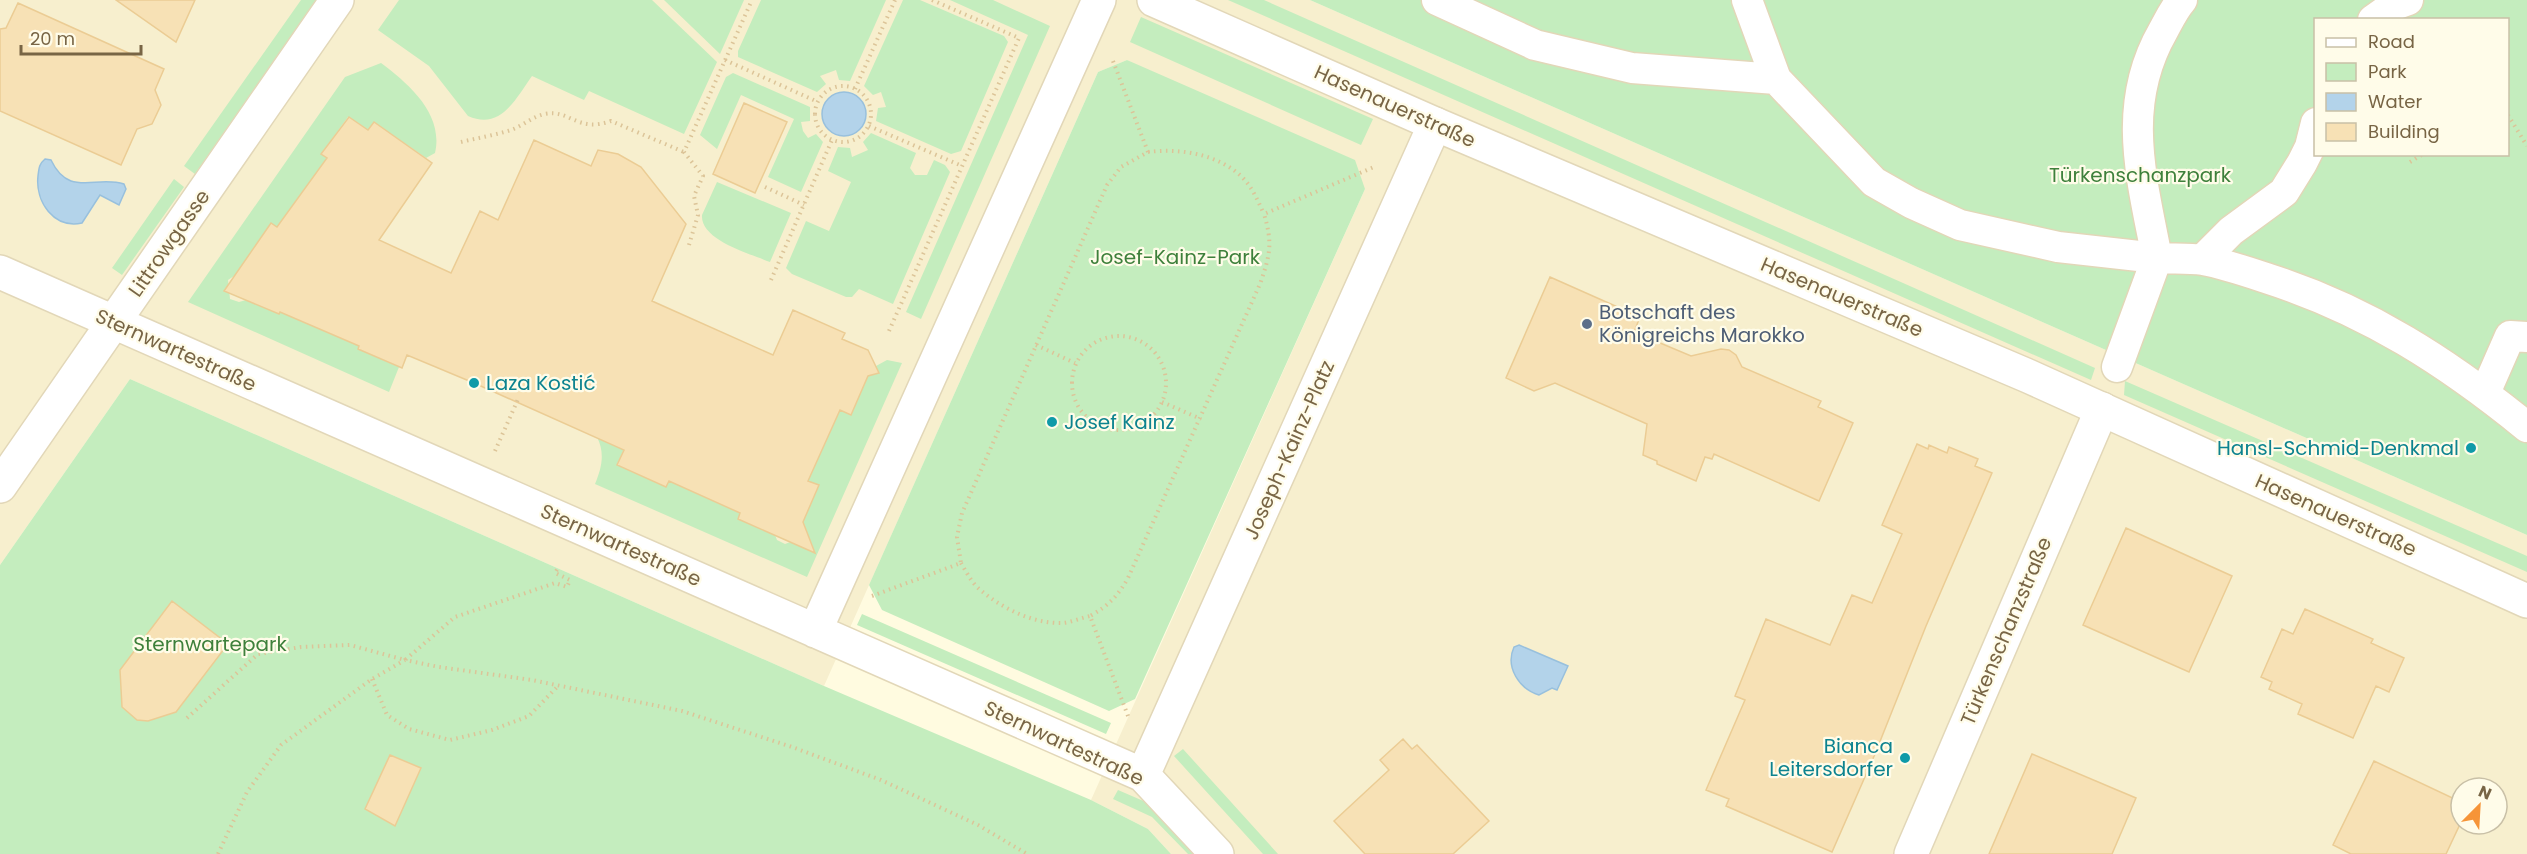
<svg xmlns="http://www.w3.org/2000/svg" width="2527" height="854" font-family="Poppins,sans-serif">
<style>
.residential{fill:#f7efce;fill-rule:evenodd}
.green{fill:#c4edbe;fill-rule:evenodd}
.water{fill:#b3d3ea;stroke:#98c0dd;stroke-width:1.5}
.building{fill:#f7e1b5;stroke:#ebcc94;stroke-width:1.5}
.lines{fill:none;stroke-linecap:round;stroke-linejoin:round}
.pedestrian-casing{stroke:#e2d7b8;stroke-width:33}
.minor-casing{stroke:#e2d7b8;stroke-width:36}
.tertiary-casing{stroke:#e2d7b8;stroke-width:36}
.path{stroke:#dcc498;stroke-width:4;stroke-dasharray:1.5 4.5;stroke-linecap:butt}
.pedestrian{stroke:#fff;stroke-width:30}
.minor{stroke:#fff;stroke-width:33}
.tertiary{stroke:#fff;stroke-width:33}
.service-dot{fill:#5c6f8a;stroke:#fffce9;stroke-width:2}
.culture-dot{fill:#0f9aa8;stroke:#fffce9;stroke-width:2}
.labels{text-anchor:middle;stroke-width:4.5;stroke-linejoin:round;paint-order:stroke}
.street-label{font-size:20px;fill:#786545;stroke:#fffce9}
.park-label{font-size:20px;fill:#3e803b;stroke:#fffce9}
.service-label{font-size:20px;fill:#4e5e75;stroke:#fffce9;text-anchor:start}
.culture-label{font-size:20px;fill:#0d838f;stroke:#fffce9;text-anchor:start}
</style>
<rect width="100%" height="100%" fill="#fffbe0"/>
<!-- residential -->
<path class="residential" d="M0,0H1310L2527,535V854H1171L1148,829L1091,800L1365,189L1127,60L1098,72L824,686L130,379L0,565ZM2461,788H2497V824H2461Z"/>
<!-- green -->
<path class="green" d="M301,0H316L195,174L184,166Z
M399,0H652L717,62L684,134L589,91L584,100L532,76C516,98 501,131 468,116L429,66L378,30Z
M664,0H744L720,54Z
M761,0H886L850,81L839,80L836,70L820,76L826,84L817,92L738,57V51Z
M903,0H920L1004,36L1008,42L961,151L951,154L876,121L878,108L886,107L881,92L873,95L864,86Z
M950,0H993L1050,26L921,319L906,312L1028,35Z
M1228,0H1264L2095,368L2091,380Z
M1310,0H2527V535ZM2316,20H2508V154H2316Z
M1141,17L1373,119L1361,145L1130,42Z
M1127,60L1355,160L1365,189L1135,699L1109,711L882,610L869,585L1098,72Z
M381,63C409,84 444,114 435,153L426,158L374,122L368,130L348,117L321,154L327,158L277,227L234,276L228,280L230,299L239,302L246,300L279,314L280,312L359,346L358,349L399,367L389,392L188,302L345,77Z
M733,73L810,107V121L801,122L803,131L808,138L816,134L823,142L801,192L768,177L794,119L741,95L717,149L700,135L726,77Z
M871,133L916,153L910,168L915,175H927L934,160L945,165L950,172L893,304L859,289L852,297H846L792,274L786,268L806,221L829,231L851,182L828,171L838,147L850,148L852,157L868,150L863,142Z
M174,179L184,187L122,275L112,268Z
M717,182L791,213L770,262C751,254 700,240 702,215Z
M887,360L902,363L807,577L595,484C602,467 605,453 597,437L631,434L617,464L666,486L669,481L740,513L738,519L775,535L777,540L785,544L801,538L803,522L818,485L808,481L840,410L868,376L871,375L876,366Z
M130,379L824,686L1091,800L1148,829L1171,854H0V565Z
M2125,381L2527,556V572L2124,395Z
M862,614L1111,723L1106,734L857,625Z
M1183,749L1278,854H1263L1174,756Z
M1118,790L1155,806L1202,854H1188L1152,817L1113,799Z"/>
<!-- water -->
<path class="water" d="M822 114a22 22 0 1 1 44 0a22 22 0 1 1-44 0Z
M45,159L51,160C69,198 95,175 124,184L126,189L119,205L100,195L82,223C54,229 35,202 38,176C39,168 39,164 45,159Z
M1519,645L1568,666L1557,690L1552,688L1539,695C1519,689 1505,667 1514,647Z"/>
<!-- building -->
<path class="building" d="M116,0H195L176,42Z
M18,3L164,69L155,90L161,105L152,124L137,129L121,165L0,111V29L6,28Z
M744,103L787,122L755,193L713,174Z
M349,117L368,130L374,122L432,163L379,240L451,273L480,211L498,220L534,140L591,166L598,150L618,154L641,167L686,224L652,301L773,355L793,310L845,333L842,339L868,350L879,373L868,376L851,415L840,410L808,481L819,485L803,522L815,553L738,519L740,513L669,481L666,487L617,465L624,450L474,383L407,355L402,368L358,349L359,346L280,312L279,314L224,291L271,223L277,227L327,158L321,154Z
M1550,277L1640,317L1634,332L1691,356L1721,349L1729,350L1736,355L1742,367L1821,401L1818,407L1853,423L1819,501L1714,454L1712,459L1705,457L1696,481L1657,464V461L1643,455L1647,424L1555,383L1534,391L1506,378Z
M1917,444L1928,449L1929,445L1947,453L1949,447L1978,459L1975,466L1992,473L1926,626L1875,754L1832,852L1726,806L1729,799L1706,790L1745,700L1735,696L1766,619L1830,645L1852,595L1872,603L1902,534L1882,525Z
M2126,528L2232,576L2189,672L2083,625Z
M172,601L228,644L176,712L148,721L137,720L122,707L120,670Z
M2305,609L2373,639L2371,643L2404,658L2389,692L2376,686L2353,738L2298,714L2302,704L2269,689L2272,682L2261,677L2282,629L2293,634Z
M1403,739L1412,749L1417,745L1489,821L1453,854H1365L1334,821L1389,770L1380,760Z
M2032,754L2136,798L2112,854H1989Z
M390,755L421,768L395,826L365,809Z
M2374,761L2461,802V822L2446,854H2351L2333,845Z"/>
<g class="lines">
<defs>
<path id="pedestrian" d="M1437,0L1535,45L1632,68L1776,79
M1747,0L1776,79L1874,182L1911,203L1960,225L2058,247L2157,258L2117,367
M2182,0C2174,9 2169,20 2163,31C2120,106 2142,179 2157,258C2172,259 2188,258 2203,260C2225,264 2248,272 2269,279C2368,311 2447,362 2527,427
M2373,20L2394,5L2408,0
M2202,260L2231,231L2284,192L2302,163L2310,147L2316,123
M2485,393L2510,336L2527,337"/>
<path id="minor" d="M0,272L1143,775L1217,854
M0,486L337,0
M815,631L1099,0
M1143,775L1435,124
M1911,854L2102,409"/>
<path id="tertiary" d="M1154,0L1435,124L2028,376L2527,601"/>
</defs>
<!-- pedestrian casing -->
<use href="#pedestrian" class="pedestrian-casing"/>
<!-- minor casing -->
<use href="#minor" class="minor-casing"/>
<!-- tertiary casing -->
<use href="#tertiary" class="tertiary-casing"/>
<!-- path -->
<path class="path" d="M725,60L818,102
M815 114a28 28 0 1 1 56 0a28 28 0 1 1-56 0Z
M855,89L895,0
M2508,115L2527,146
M869,126L962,166
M461,142C478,138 495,135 511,130C523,126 533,116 545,114C570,109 577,133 611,121L684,152
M1148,152C1180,148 1218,154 1242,177C1252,187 1258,201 1264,214
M2410,162L2423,154
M765,187L804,205
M689,245L698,215L694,196L703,176L684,152L752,0
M771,280L832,140
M889,331L1019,38L932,0
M1072 383a47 47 0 1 1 94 0a47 47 0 1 1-94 0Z
M1036,345L1075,363
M1162,402L1201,419
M495,451L519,397
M961,563C966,571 970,580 977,587C999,607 1032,624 1063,623C1072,622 1081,618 1090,616
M872,596L961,563L957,537L962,513L1107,185L1121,167L1148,152L1113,61
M372,679L387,715L409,729L450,740L492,730L529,716L559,685
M1128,716L1090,616C1108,606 1118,596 1128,578L1260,284C1270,255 1273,244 1264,214L1374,167
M187,718L258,654L301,647L350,645L405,660L455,617L555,583L567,587L570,580L555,573L558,568
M218,854L247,792L281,745L372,679L405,660L439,667L532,680L682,711L792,747L881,780L978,825L1027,854"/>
<!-- pedestrian -->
<use href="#pedestrian" class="pedestrian"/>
<!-- minor -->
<use href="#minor" class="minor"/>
<!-- tertiary -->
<use href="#tertiary" class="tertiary"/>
</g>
<!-- markers -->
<circle class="service-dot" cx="1587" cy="324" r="6"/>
<g class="culture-dot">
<circle cx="474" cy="383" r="6"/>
<circle cx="1052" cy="422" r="6"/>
<circle cx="2471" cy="448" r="6"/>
<circle cx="1905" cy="758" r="6"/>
</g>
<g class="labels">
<!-- street labels -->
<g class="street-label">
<text transform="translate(1395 106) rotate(24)" y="7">Hasenauerstraße</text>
<text transform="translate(169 243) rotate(-55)" y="7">Littrowgasse</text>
<text transform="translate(1842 297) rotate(23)" y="7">Hasenauerstraße</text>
<text transform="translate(176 350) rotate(24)" y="7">Sternwartestraße</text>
<text transform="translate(1289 450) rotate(-66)" y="7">Joseph-Kainz-Platz</text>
<text transform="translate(2336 515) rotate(24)" y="7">Hasenauerstraße</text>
<text transform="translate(621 545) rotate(24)" y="7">Sternwartestraße</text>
<text transform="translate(2006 631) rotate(-67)" y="7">Türkenschanzstraße</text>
<text transform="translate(1064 743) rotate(25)" y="7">Sternwartestraße</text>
</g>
<!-- park labels -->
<g class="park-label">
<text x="2140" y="182">Türkenschanzpark</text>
<text x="1175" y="264">Josef-Kainz-Park</text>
<text x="210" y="651">Sternwartepark</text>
</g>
<!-- service labels -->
<g class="service-label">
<text x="1599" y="319">Botschaft des<tspan x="1599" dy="23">Königreichs Marokko</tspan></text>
</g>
<!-- culture labels -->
<g class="culture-label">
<text x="486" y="390">Laza Kostić</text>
<text x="1064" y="429">Josef Kainz</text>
<text x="2459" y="455" text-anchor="end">Hansl-Schmid-Denkmal</text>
<text x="1893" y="753" text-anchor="end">Bianca<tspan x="1893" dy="23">Leitersdorfer</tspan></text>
</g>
</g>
<!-- legend -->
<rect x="2314" y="18" width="195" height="138" fill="#fffce9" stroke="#c9c0a7" stroke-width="1.5"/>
<rect x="2326" y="38" width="30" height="9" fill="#ffffff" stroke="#c9c0a7" stroke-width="1.5"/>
<text x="2368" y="48" font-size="18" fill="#786545">Road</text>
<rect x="2326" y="63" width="30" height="18" fill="#c4edbe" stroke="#c9c0a7" stroke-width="1.5"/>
<text x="2368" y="78" font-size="18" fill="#786545">Park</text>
<rect x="2326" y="93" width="30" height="18" fill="#b3d3ea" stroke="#c9c0a7" stroke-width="1.5"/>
<text x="2368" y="108" font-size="18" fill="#786545">Water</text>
<rect x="2326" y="123" width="30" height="18" fill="#f7e1b5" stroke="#c9c0a7" stroke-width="1.5"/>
<text x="2368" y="138" font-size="18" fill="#786545">Building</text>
<!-- north arrow -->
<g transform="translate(2479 806) rotate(24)"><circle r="28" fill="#fffce9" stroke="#c9c0a7" stroke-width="1.5"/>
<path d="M0-4.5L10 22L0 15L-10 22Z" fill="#f69438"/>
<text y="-9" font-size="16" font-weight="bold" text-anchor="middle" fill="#786545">N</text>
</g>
<!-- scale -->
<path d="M21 45v9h120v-9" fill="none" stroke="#786545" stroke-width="3"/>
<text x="30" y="45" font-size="18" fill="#786545" stroke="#fffce9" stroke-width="4.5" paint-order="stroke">20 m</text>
</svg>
